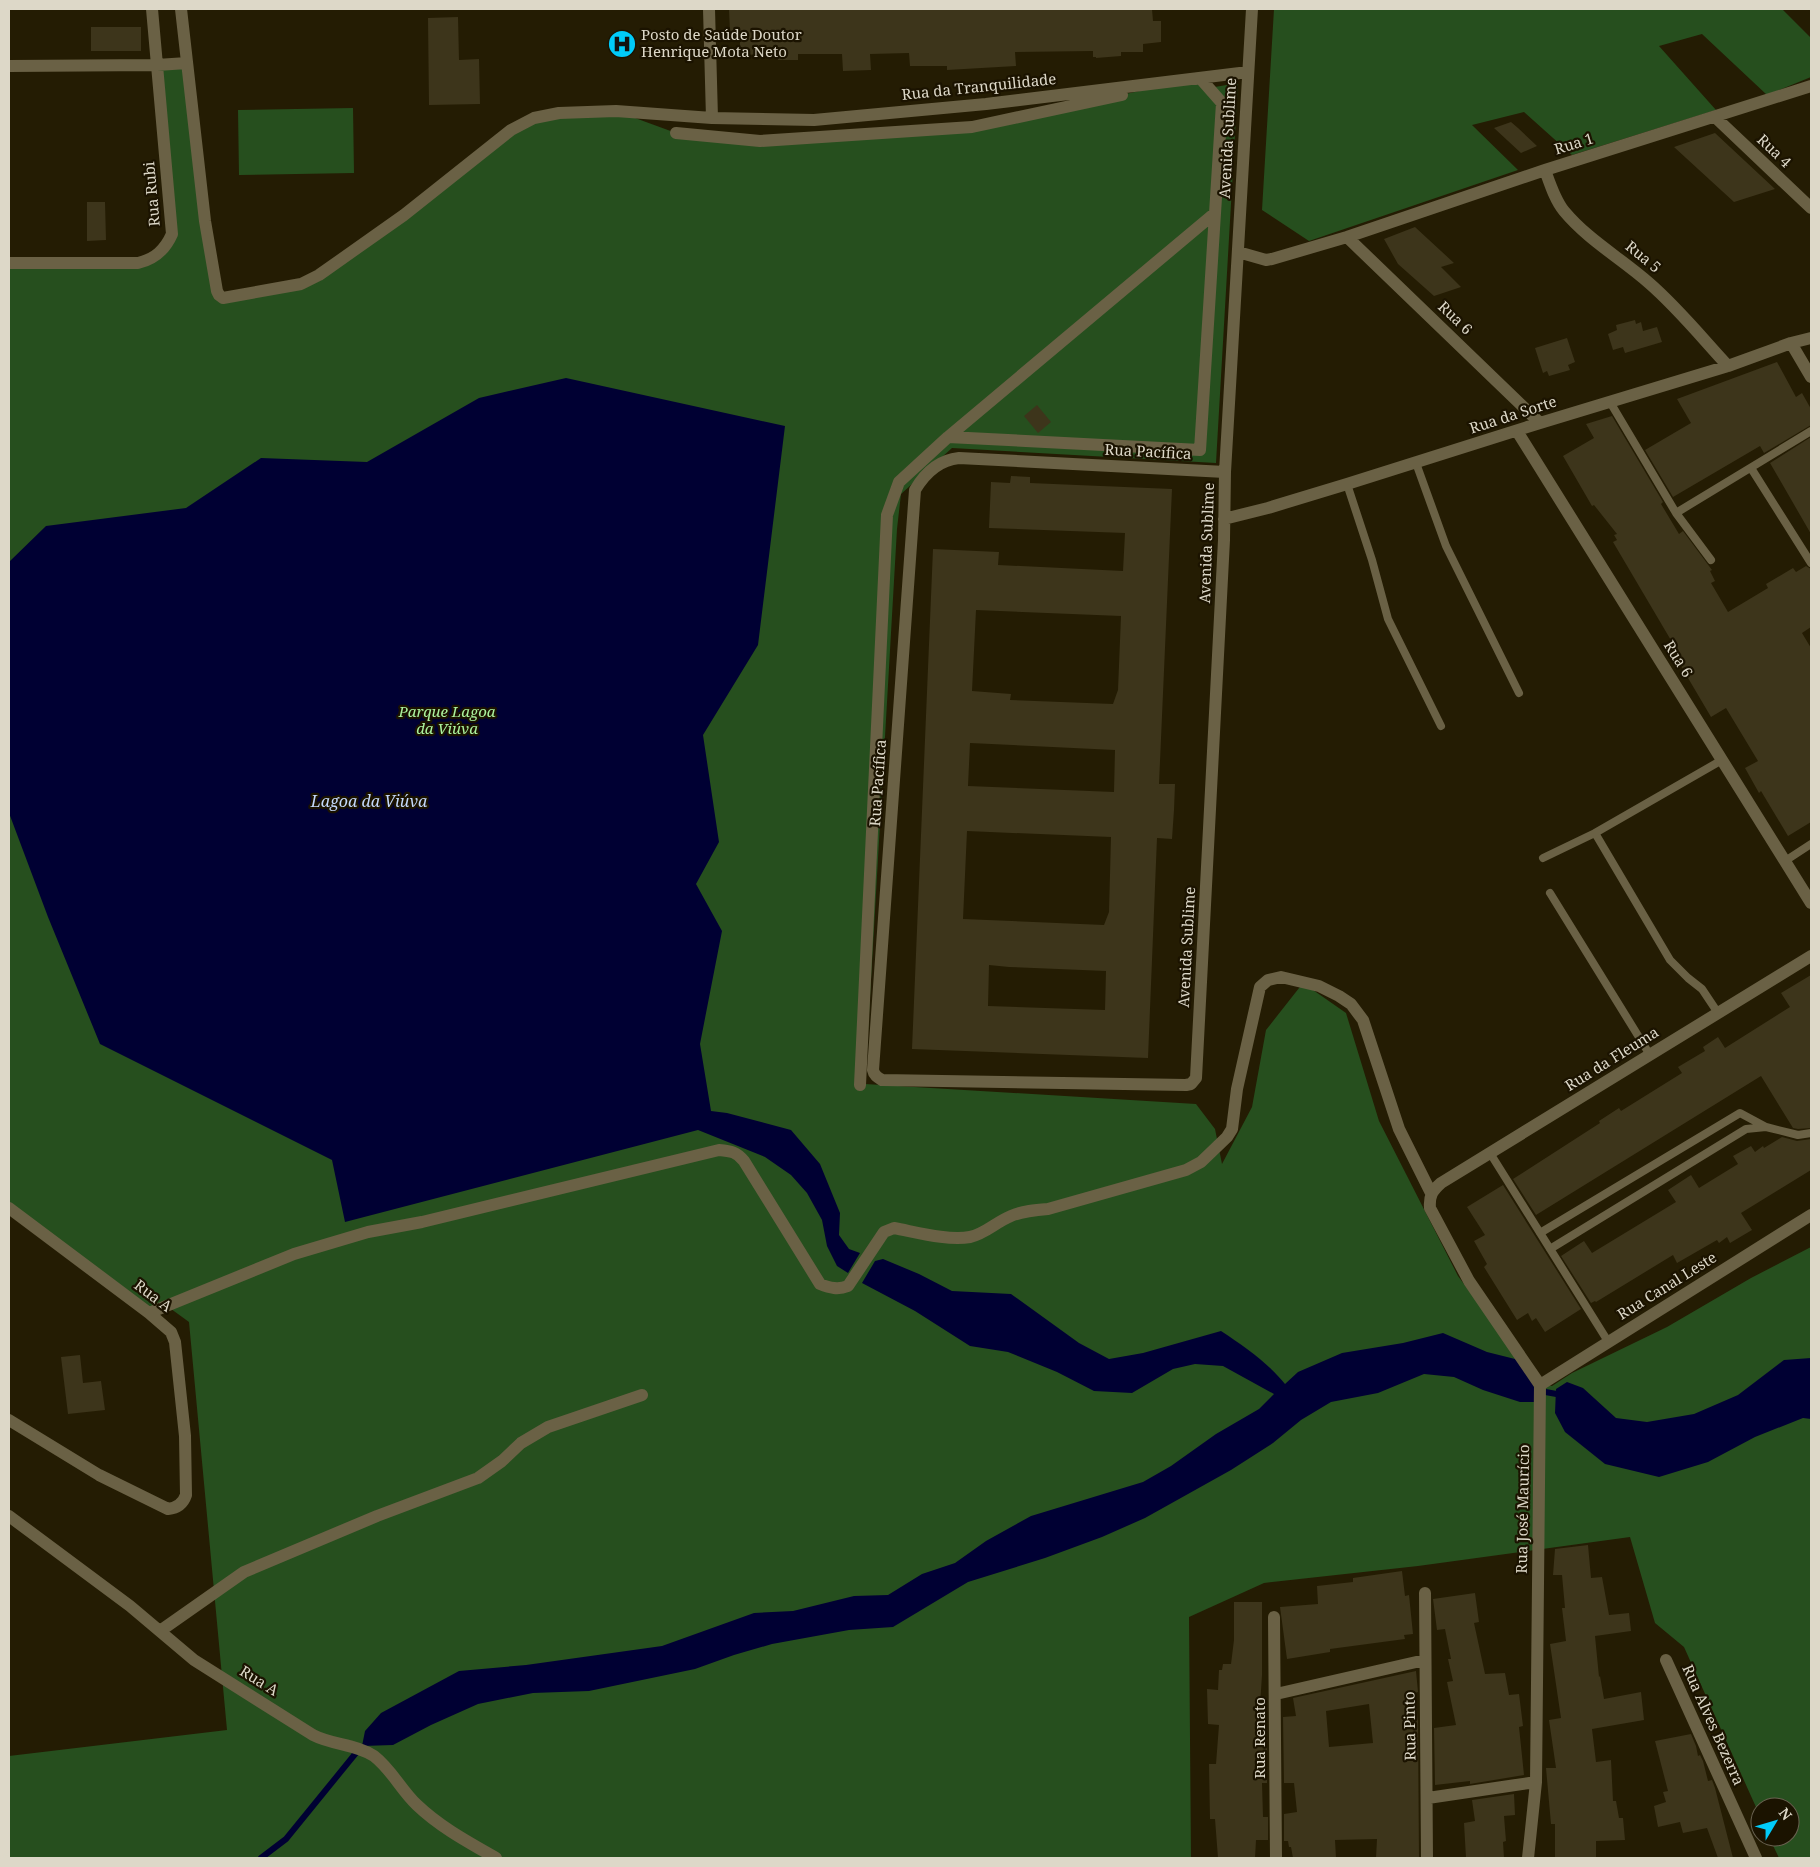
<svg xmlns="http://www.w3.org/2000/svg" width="1820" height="1867" font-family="'Noto Serif',serif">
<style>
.green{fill:#264f1e}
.water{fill:#003}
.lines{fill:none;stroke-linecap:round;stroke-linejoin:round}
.stream{stroke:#003;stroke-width:6}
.building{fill:#3d351b;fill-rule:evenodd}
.lane{stroke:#6a6145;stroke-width:8}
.street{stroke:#6a6145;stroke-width:12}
.labels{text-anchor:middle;stroke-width:4.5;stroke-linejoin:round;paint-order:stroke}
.poi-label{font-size:15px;fill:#ddd8c8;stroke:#1b1300;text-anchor:start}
.street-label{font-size:15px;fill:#ddd8c8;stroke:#1b1300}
.park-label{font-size:15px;font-style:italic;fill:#abf29d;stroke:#1b1300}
.water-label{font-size:16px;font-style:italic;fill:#c4d9fc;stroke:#1b1300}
</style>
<rect width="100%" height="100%" fill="#241c03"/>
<!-- green -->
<path class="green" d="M1274,9H1782L1811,38V77L1767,95L1702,34L1659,46L1716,110L1572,155L1524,112L1472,125L1518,170L1309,241L1262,210Z
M187,63L219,295L301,284L534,118L616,111L676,133L760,141L972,127L1200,78L1209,88L1238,83L1216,463L952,448L901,494L897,529L865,1084L1196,1104L1215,1129L1222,1164L1252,1107L1266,1030L1303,983L1346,1013L1379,1121L1458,1276L1504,1338L1543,1384L1552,1386L1572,1373L1667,1327L1751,1278L1811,1247V1858H1779L1769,1837H1790V1807H1760V1816L1684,1647L1655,1623L1630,1537L1418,1566L1264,1583L1189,1617L1191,1858H9V1756L227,1730L189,1322L167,1306L149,1313L9,1208V263H138L167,245L157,65Z
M353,108L354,173L239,175L238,110Z"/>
<!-- water -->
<path class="water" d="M566,378L785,426L758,645L703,735L719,842L696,884L722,931L700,1044L711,1111L727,1113L791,1130L820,1164L840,1213L839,1235L849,1249L860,1253L848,1273L837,1266L827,1246L822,1220L807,1193L791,1175L765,1157L698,1130L345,1222L332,1160L100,1044L48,917L9,813V562L46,526L186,508L261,458L367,462L479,398Z
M883,1259L919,1274L952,1291L1011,1294L1079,1343L1109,1359L1143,1353L1221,1331C1245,1347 1267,1362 1285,1384L1298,1372L1342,1353L1403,1343L1443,1333L1487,1352L1523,1361L1539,1385L1538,1402H1520L1483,1390L1454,1377L1424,1374L1378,1393L1331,1402L1301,1420L1273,1443L1231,1470L1145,1518L1102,1537L1045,1558L968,1582L893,1627L849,1630L772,1644L734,1655L695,1669L589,1691L533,1693L478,1704L431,1725L393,1745L362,1746L365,1731L381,1713L459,1671L526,1665L662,1646L754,1613L793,1611L854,1596L888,1595L922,1574L955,1563L986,1541L1031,1516L1143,1482L1171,1466L1216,1434L1259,1409L1274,1394L1223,1366L1195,1364L1173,1369L1132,1393L1094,1391L1057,1372L1008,1352L970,1346L915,1311L862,1283L875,1261Z
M1811,1358V1419L1803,1418L1755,1437L1708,1462L1659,1477L1605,1464L1565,1432L1555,1413L1556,1389L1567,1382L1583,1388L1616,1418L1647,1422L1694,1414L1738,1395L1784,1360Z"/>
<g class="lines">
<!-- stream -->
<path class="stream" d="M1540,1391L1562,1395L1564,1397
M261,1858L286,1839L360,1748"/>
</g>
<!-- building -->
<path class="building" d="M729,9H1152L1153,21H1161V42L1143,44V52H1121V56L1096,58V57H1093V51L1015,52L1016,66L947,70V66H910L909,53L870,54L871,70L843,71L842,54H798V60H778V54L740,55V32H730Z
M458,17L459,60L479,59L480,104L429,105L428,18Z
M91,27H141V51H91Z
M1511,122L1518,128L1537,146L1521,153L1494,128Z
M1715,133L1775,189L1734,202L1674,147Z
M87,202H105L106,240L87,241Z
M1415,227L1454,263L1441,267L1461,287L1434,296L1398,264L1384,239Z
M1635,320L1636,324L1641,322L1643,331L1657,327L1662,342L1625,353L1623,347L1613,350L1608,334L1617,330L1616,325Z
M1567,338L1575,362L1568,365L1570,370L1549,376L1547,371L1543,373L1535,348Z
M1777,362L1796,397L1802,393L1811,409V425L1764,453L1760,446L1673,497L1645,450L1691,423L1677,399Z
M1037,405L1051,422L1038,433L1024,416Z
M1612,416L1663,502L1661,504L1679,534L1683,531L1712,570L1710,571L1715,581L1711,583L1728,612L1768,588L1766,584L1793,568L1796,572L1806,566L1811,569V627L1802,633L1811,648V822L1788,836L1761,791L1759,793L1745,768L1758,761L1726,708L1711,717L1668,644L1672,642L1613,542L1617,540L1614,535L1617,534L1594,505L1592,506L1563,456L1594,438L1586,424Z
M1811,437V534L1770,463Z
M1011,476L1030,477V483L1172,489L1159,784H1175L1174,810L1172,839L1157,838L1148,1058L912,1049L933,549L999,552L998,565L1123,571L1125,533L989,528L991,482L1010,483ZM976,610L1121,616L1118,690L1113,704L1010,700L1011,694L972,691ZM970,743L1115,750L1114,792L968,786ZM967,831L1111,837L1109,912L1104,925L963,919ZM989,965L1009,967L1106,971L1105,1010L988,1006Z
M1811,975V1128L1798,1129L1793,1128L1761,1076L1536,1215L1513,1179L1600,1123L1599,1121L1619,1108L1621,1111L1682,1073L1678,1067L1705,1051L1703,1047L1718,1037L1725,1048L1790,1007L1781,993Z
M1782,1137L1797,1141L1811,1139V1170L1741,1213L1752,1230L1730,1243L1727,1237L1719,1243L1717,1240L1677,1263L1673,1255L1596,1302L1595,1301L1591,1303L1561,1256L1584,1241L1592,1253L1676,1202L1668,1190L1691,1175L1699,1188L1738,1164L1733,1156L1751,1146L1755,1152L1763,1146L1764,1148Z
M1503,1185L1581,1309L1545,1332L1536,1318L1532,1321L1528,1313L1517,1320L1484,1267L1487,1264L1474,1241L1485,1235L1467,1207Z
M80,1355L83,1383L101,1381L105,1410L68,1414L61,1357Z
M1588,1545L1591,1578L1602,1577L1609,1615L1629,1613L1631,1631L1595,1636L1599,1677L1600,1676L1604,1699L1641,1692L1644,1720L1592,1729L1596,1762L1611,1760L1613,1801H1616L1619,1818H1623L1625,1840L1596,1841V1858H1555V1824H1551L1546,1768H1556L1549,1720L1561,1718L1550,1644L1566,1641L1562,1608H1565L1562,1575H1553L1555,1549Z
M1402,1571L1405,1596L1409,1595L1413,1634L1404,1635L1405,1639L1330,1649V1652L1287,1659L1280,1607L1318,1604L1317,1586L1353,1582V1578Z
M1475,1593L1479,1622L1474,1623L1485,1674L1505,1673L1509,1695L1519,1694L1523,1726L1519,1727L1524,1775L1470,1784V1781L1435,1785L1434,1728L1456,1725L1447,1682L1453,1681L1448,1659H1451L1445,1629L1437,1630L1433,1599Z
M1234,1602H1262V1675L1260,1706H1262V1719L1267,1718V1783H1262L1263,1817H1268V1840H1256L1255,1858H1218L1215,1819H1210L1209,1764H1216L1219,1725L1208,1724L1207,1689L1218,1690L1219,1670H1222L1223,1664H1231L1234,1640Z
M1416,1671L1418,1692L1415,1693L1418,1722L1419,1858H1376L1377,1839L1335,1840L1336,1858H1293L1291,1847H1289L1288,1841H1284V1814L1297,1812L1294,1783H1284L1283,1717L1296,1716L1293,1698ZM1369,1704L1373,1743L1329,1747L1326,1711Z
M1691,1734L1696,1746L1698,1756L1700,1755L1703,1761L1708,1781L1712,1780L1715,1788L1733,1858H1718L1707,1828L1683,1833L1680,1822L1658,1827L1654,1806L1666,1802L1663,1792L1668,1791L1655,1741Z
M1514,1794L1515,1815L1504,1816L1506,1841L1503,1842L1504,1858H1466L1464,1823L1475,1821L1472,1800Z"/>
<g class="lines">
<!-- lane -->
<path class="lane" d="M1610,402L1676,513L1711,560
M1416,463L1446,546L1519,693
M1751,468L1811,563
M1347,484L1372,560L1388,619L1441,726
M1676,513L1811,431
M1595,833L1670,960L1688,978L1702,989L1718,1013
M1543,858L1595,833L1722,760
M1785,861L1811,844
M1550,893L1650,1055
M1490,1153L1609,1343
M1540,1233L1740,1113L1766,1127
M1550,1249L1746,1129L1766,1127L1798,1135L1811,1133"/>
<!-- street -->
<path class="street" d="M181,9L205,221L217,291L219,295L223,298L301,284L319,275L404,215L511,130L534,118L559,113L616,111L712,118L814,120L986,104L1248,72
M709,9L712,118
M9,66L157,65L187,63
M1715,117L1811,208
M676,133L760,141L972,127L1122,95
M1545,170C1550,184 1555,200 1564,211C1588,240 1622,259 1649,283C1678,308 1702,338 1728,366
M1347,237L1540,423
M1238,252L1266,260L1272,259L1347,237L1545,170L1811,86
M9,263H138C155,259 165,250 172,234L152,9
M1791,343L1811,377
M1517,431L1811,903
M948,437L1200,450L1222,103L1200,78L1195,79
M1225,472L959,458C939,460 925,473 915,490L873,1070C874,1075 877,1077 882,1080L1186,1085L1191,1084L1196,1078L1224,540L1225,472L1252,9
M1224,519L1268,508L1347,484L1540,423L1728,366L1791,343L1811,338
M860,1085L887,515L899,482L948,437L1215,213
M9,1208L149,1313L171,1332L175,1342L185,1436L186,1495C183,1504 177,1508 168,1509L99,1475L9,1420
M149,1313L294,1254L368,1232L422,1222L719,1150C731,1151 737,1152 744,1161L820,1284C830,1288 838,1290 848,1286L884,1232L894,1228C916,1232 948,1241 970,1237C985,1234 996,1222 1011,1216C1023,1211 1035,1210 1048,1209L1186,1170L1201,1162L1227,1137L1232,1129L1237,1089L1260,987L1268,980L1281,977L1319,986L1339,996L1351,1004L1363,1020L1399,1129L1431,1193
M1540,1385L1811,1215
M9,1516L130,1606L194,1660L313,1735C332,1745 356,1744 374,1756C392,1770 401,1790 417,1805C440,1827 468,1842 496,1858
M1425,1593L1427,1858
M1274,1617L1276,1858
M160,1631L244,1572L377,1516L478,1478L502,1461L521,1443L548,1427L642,1395
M1666,1660L1756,1858
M1276,1694L1425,1660
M1428,1798L1536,1782
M1528,1858L1536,1782L1540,1385L1469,1281L1430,1208C1429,1196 1432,1191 1441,1183L1811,956"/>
</g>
<!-- icons -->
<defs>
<symbol id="hospital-disc" viewBox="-11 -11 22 22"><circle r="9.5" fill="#01cbf9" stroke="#1b1300"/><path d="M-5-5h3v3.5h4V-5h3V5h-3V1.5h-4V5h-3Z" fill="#111"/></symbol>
</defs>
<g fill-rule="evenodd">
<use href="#hospital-disc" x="606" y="28" width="32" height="32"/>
</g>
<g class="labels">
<!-- poi labels -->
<g class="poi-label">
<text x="641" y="40">Posto de Saúde Doutor<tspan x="641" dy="17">Henrique Mota Neto</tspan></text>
</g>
<!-- street labels -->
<g class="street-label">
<text transform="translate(979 87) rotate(-6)" y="5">Rua da Tranquilidade</text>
<text transform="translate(1228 138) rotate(-87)" y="5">Avenida Sublime</text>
<text transform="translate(1574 144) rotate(-17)" y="5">Rua 1</text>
<text transform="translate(1774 151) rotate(44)" y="5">Rua 4</text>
<text transform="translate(152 194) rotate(-95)" y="5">Rua Rubi</text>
<text transform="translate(1643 257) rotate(39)" y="5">Rua 5</text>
<text transform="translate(1455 318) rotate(44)" y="5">Rua 6</text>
<text transform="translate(1513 415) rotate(-18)" y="5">Rua da Sorte</text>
<text transform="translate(1148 452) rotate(3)" y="5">Rua Pacífica</text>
<text transform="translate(1207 543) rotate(-88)" y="5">Avenida Sublime</text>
<text transform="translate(1678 659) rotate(58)" y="5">Rua 6</text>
<text transform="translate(878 783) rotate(-86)" y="5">Rua Pacífica</text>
<text transform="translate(1187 947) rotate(-87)" y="5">Avenida Sublime</text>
<text transform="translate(1612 1059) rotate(-32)" y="5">Rua da Fleuma</text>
<text transform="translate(1667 1286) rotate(-32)" y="5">Rua Canal Leste</text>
<text transform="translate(153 1296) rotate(37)" y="5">Rua A</text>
<text transform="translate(1523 1509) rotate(-89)" y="5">Rua José Maurício</text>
<text transform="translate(259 1681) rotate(32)" y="5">Rua A</text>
<text transform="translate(1713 1725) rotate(66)" y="5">Rua Alves Bezerra</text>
<text transform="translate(1410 1726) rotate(-91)" y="5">Rua Pinto</text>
<text transform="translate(1260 1738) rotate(-90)" y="5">Rua Renato</text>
</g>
<!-- park labels -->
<g class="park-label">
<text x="447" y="717">Parque Lagoa<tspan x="447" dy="17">da Viúva</tspan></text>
</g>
<!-- water labels -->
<g class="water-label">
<text x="369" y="807">Lagoa da Viúva</text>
</g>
</g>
<!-- border -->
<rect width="1820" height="1867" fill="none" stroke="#ddd8c8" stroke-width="20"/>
<!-- north arrow -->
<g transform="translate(1775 1822) rotate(52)"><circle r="24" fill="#1b1300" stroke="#696250"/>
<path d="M0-4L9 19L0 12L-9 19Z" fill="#01cbf9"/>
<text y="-8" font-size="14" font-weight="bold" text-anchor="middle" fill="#ddd8c8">N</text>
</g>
</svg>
